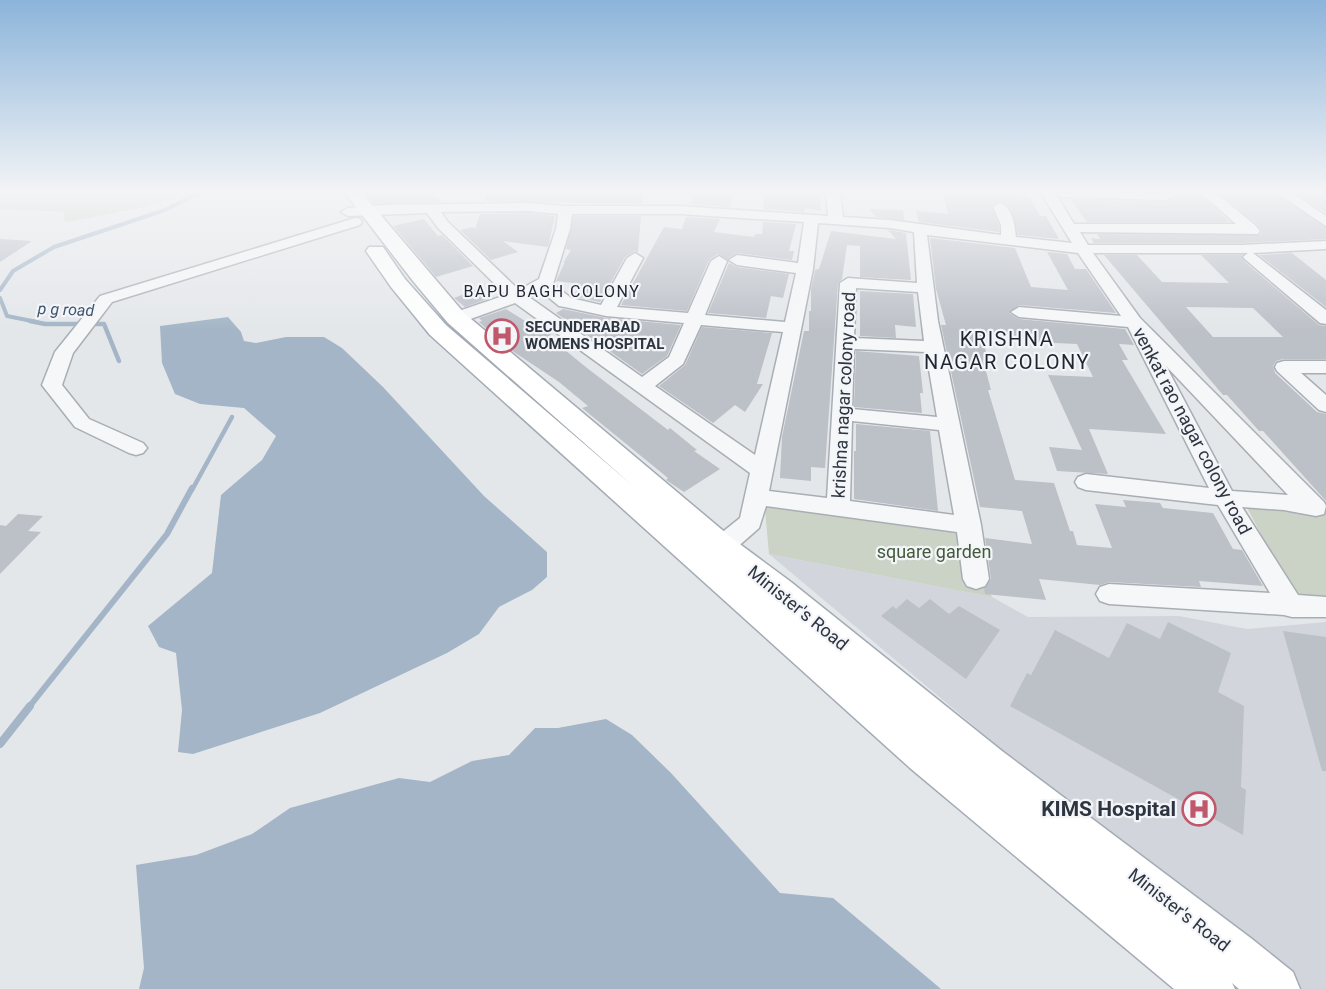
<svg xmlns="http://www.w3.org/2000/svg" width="1326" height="989" font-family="Roboto,sans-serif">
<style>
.built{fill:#d2d6dc}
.green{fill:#cad3c6}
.water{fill:#a3b5c6}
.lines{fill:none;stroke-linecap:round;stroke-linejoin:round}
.stream-far3{stroke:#a3b5c6;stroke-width:4}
.stream-far2{stroke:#a3b5c6;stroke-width:4.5}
.stream-far1{stroke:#a3b5c6;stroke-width:6}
.stream{stroke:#a3b5c6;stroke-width:8}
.building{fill:#bcc0c7;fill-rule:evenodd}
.minor-casing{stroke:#a9aeb4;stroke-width:3}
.major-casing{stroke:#a4abb5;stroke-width:3}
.minor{fill:#f6f7f9;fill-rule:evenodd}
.major{fill:#fff;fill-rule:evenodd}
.labels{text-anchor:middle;stroke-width:4.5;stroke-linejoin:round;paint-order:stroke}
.far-poi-label{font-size:15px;font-weight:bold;fill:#2d3541;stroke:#f4f5f8;text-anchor:start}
.far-neighbourhood-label{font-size:16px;letter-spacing:1.5px;fill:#1f2632;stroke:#f4f5f8}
.far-water-label{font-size:16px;font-style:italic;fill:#3b5571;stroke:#f4f5f8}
.street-label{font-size:18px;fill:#2d3541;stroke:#f4f5f8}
.park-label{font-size:18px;fill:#435b3c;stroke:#f4f5f8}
.neighbourhood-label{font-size:20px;letter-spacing:1.5px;fill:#1f2632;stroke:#f4f5f8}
.near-poi-label{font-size:21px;font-weight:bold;fill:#2d3541;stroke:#f4f5f8;text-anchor:end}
</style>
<rect width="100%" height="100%" fill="#e4e7ea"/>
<!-- built -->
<path class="built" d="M769,554L992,597L1028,617L1179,616L1247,629L1326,622V989H1287Z"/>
<!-- green -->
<path class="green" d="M0,193H184L179,196L140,208L68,222L64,220V212L0,209Z
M1241,496L1317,499L1326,509V605H1298Z
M764,498L963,532L992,597L769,554Z"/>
<!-- water -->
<path class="water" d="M228,317L241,332L244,341L256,343L286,337H324L342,348L383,387L484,496L547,552V577L532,590L499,607L479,634L447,653L320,713L193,754L178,752L182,710L176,653L159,647L148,626L212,573L221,495L262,460L276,436L244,408L200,404L175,394L162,363L160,326Z
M606,719L632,735L671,773L780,893L833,898L941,989H139L144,968L136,865L196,855L252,834L290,808L399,778L430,782L472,761L509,755L535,728H558Z"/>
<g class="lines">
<!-- stream-far3 -->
<path class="stream-far3" d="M0,290L13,271L54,247L165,210L199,193
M0,298L7,316L37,322"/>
<!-- stream-far2 -->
<path class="stream-far2" d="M30,321L45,324H104L119,361
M192,490L232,417"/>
<!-- stream-far1 -->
<path class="stream-far1" d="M29,707L167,534L192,488"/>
<!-- stream -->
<path class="stream" d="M0,744L30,706"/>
</g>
<!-- building -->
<path class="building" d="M365,193H432L443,202L374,204Z
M487,193H643L642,204L484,201Z
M695,193H734L730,207L691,204Z
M789,193H819L821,211L805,208L804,212L763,209L764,195L789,196Z
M943,193H1011L1012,196H1029L1040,216H1046L1059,239L1018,235L1012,211L1001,201L991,206L999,225V232L919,222L916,211L948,214Z
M1173,193H1199L1230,222H1087L1070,199L1166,202L1175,197Z
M1219,193H1275L1326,228V239L1241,243H1094L1091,238L1100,239L1097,234L1260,235L1262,231L1257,224Z
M1297,193H1326V213Z
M869,209L903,210L904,220L876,217Z
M528,213L555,216L548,247L503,241L518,252L491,260L460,230L473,227L475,229L480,214Z
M574,216H641L638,252L634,251L625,257L600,302L573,296L581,284L556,281L565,262L563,263L571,250L566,249Z
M686,217L720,219L714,232L754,237L755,234H762L763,222L796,224L789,251H794L792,260L737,253L727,259L718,254L709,260L687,311L621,305L664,227L682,229Z
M424,219L438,236L442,235L473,266L436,277L393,226Z
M888,230L906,233L911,280L860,277V246L847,245L842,279L838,283L825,468L811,467V481L780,478L782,437L804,331H809V311H811V289L815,270L819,269L831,231L896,239Z
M930,238L1015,248L1031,287L1068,290L1047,252L1067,254L1075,269H1086L1116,313L1019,305L1009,313L1019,319L1125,329L1134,345L1119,344L1128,360H1122L1166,434L1089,429L1108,474L1057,471L1049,447L1082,450L1048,375L1093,377L1077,344L1033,342L1032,339L1013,338L1012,336L982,335L988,360H983L991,390H988L1015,480L1054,483L1070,531H1073L1077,545L1112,548L1095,504L1126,507L1123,500L1160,503L1163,508L1213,513L1233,549L1242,550L1263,586L1199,581L1201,587L1109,582L1100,585L1039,579L1046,600L985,594L984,589L991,579L985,538L1032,544L1022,511L980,507L941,325H946L936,289Z
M0,239L32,241L0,262Z
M1292,253L1326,280V307L1259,255Z
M1104,255H1137L1162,282L1229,283L1201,255H1242L1245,262L1319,325L1326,326V359H1283L1276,361L1273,366L1275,373L1317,412L1326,414V501L1263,431H1259L1227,395H1223ZM1186,307L1253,308L1283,337H1213Z
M729,263L737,267L789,274L783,298L771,296L766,318L708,313Z
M477,289L490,298L465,307L454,298Z
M860,291L913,294L916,327L895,325L896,338L860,336Z
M506,309L533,326L539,323L552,332L549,337L587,368L668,430L670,428L697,450L694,451L720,469L684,492L666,480L668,478L582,408L588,406L559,382L511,350L479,322L482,321L479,318Z
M563,309L606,318L681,325L667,356L642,374L556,313Z
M702,327L772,333L757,384H763L745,412L735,405L713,423L659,386L685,365Z
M856,351L919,356L923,393H920L922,413L854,407Z
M856,424L930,431L938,511L854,499V451H856Z
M18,514L43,516L28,531L41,532L0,574V525L6,526Z
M907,599L919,608L930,599L949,614L959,606L1000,630L966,679L881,616L893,606L896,609Z
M1168,622L1231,653L1218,692L1244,706L1241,787L1246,790L1243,835L1010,706L1027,673L1031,675L1055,630L1109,658L1127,623L1160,639Z
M1283,631L1326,637V771H1322Z"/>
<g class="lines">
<defs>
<path id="minor" d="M826,193H840L843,217L890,220L1001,235V225L993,207L1000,203C1012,207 1015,225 1016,237L1072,243L1041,193H1055L1074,224H1236L1201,193H1216L1255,225L1260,231L1258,234L1080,232L1088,245H1241L1326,241V249L1253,253L1326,310V324L1320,323L1246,260L1243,257L1248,253H1093L1140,318L1324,502L1326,506L1324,514L1316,516L1284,510L1242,507L1298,595L1326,597V617H1292L1284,615L1109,604L1100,601L1096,594L1100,587L1109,584L1270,593L1218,505L1086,490L1078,487L1075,482L1078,477L1086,474L1209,488L1128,327L1019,317L1011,312L1019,307L1121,316L1078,253L927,235L938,321L981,525L989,579L985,586L976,589L967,586L963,579L957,532L766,506L759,528L718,564L709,566L700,564L697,557L700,550L740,518L750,473L515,303L462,322H450L447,318L450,314L506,295L438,228L427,213L348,216L341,212L348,208L384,205L528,203L565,206H680L828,216ZM528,211L558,214L556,229L539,279L519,290L448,222L441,212ZM572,214H680L804,222L798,263L737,255L729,260L737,265L796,273L785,322L705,315L727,261L719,256L711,261L688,313L617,307L643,258L635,253L627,258L601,305L571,298L553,284L570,229ZM818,223L890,228L914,232L917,283L848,278L840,283L827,498L769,491L813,269ZM856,288L918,292L924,341L854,338ZM541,291L559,306L565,307L606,316L684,323L669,357L642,377L529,297ZM701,325L783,332L755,455L655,386L683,364ZM854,349L926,352L937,417L852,409ZM1166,366L1288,495L1232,491ZM852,421L939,430L954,515L850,501Z
M1055,193H1169L1173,196L1166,200L1062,197Z
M1277,193H1293L1326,216V226Z
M355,218L360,219L362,222L360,225L112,302L73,353L62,385L89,419L143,443L147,448L143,453L136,455L129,453L75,427L42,385L55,352L100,296Z
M1284,361H1326V373H1301L1326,395V412L1319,410L1277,371L1275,367L1277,363Z"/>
<path id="major" d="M345,193H362L464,313L733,539L791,582L1002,751L1252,939L1293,972L1300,989H1239L1232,983L1235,989H1174L910,768L430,335L391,287L366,251L369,247H383L405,279L446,325L633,486L448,323L413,281Z"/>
</defs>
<!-- minor casing -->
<use href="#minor" class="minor-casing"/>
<!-- major casing -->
<use href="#major" class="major-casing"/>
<!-- minor -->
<use href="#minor" class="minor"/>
<!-- major -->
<use href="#major" class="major"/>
</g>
<!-- sky -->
<linearGradient id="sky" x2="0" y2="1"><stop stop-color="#8cb4da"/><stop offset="0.58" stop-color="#f3f4f6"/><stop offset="1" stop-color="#f3f4f6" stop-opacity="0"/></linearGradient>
<rect width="1326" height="331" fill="url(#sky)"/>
<!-- icons -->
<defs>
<symbol id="hospital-ring" viewBox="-11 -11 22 22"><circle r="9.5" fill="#f4f5f8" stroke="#c1576a" stroke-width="1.5"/><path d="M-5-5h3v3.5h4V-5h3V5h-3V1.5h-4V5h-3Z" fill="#c1576a"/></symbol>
</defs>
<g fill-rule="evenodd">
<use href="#hospital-ring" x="483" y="317" width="38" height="38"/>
<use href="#hospital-ring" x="1180" y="790" width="38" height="38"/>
</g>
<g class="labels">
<!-- far-poi labels -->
<g class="far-poi-label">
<text x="525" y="332">SECUNDERABAD<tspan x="525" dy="17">WOMENS HOSPITAL</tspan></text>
</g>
<!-- far-neighbourhood labels -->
<g class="far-neighbourhood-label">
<text x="552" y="297">BAPU BAGH COLONY</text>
</g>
<!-- far-water labels -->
<g class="far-water-label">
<text transform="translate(66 309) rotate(2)" y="6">p g road</text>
</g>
<!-- street labels -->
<g class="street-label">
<text transform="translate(844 395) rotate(-87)" y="6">krishna nagar colony road</text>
<text transform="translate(1192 431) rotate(62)" y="6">venkat rao nagar colony road</text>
<text transform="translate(798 608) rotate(39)" y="6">Minister's Road</text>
<text transform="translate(1179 910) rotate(38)" y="6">Minister's Road</text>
</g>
<!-- park labels -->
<g class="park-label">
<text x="934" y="558">square garden</text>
</g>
<!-- neighbourhood labels -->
<g class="neighbourhood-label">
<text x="1007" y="346">KRISHNA<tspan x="1007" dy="23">NAGAR COLONY</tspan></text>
</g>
<!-- near-poi labels -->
<g class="near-poi-label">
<text x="1176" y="816">KIMS Hospital</text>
</g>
</g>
</svg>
